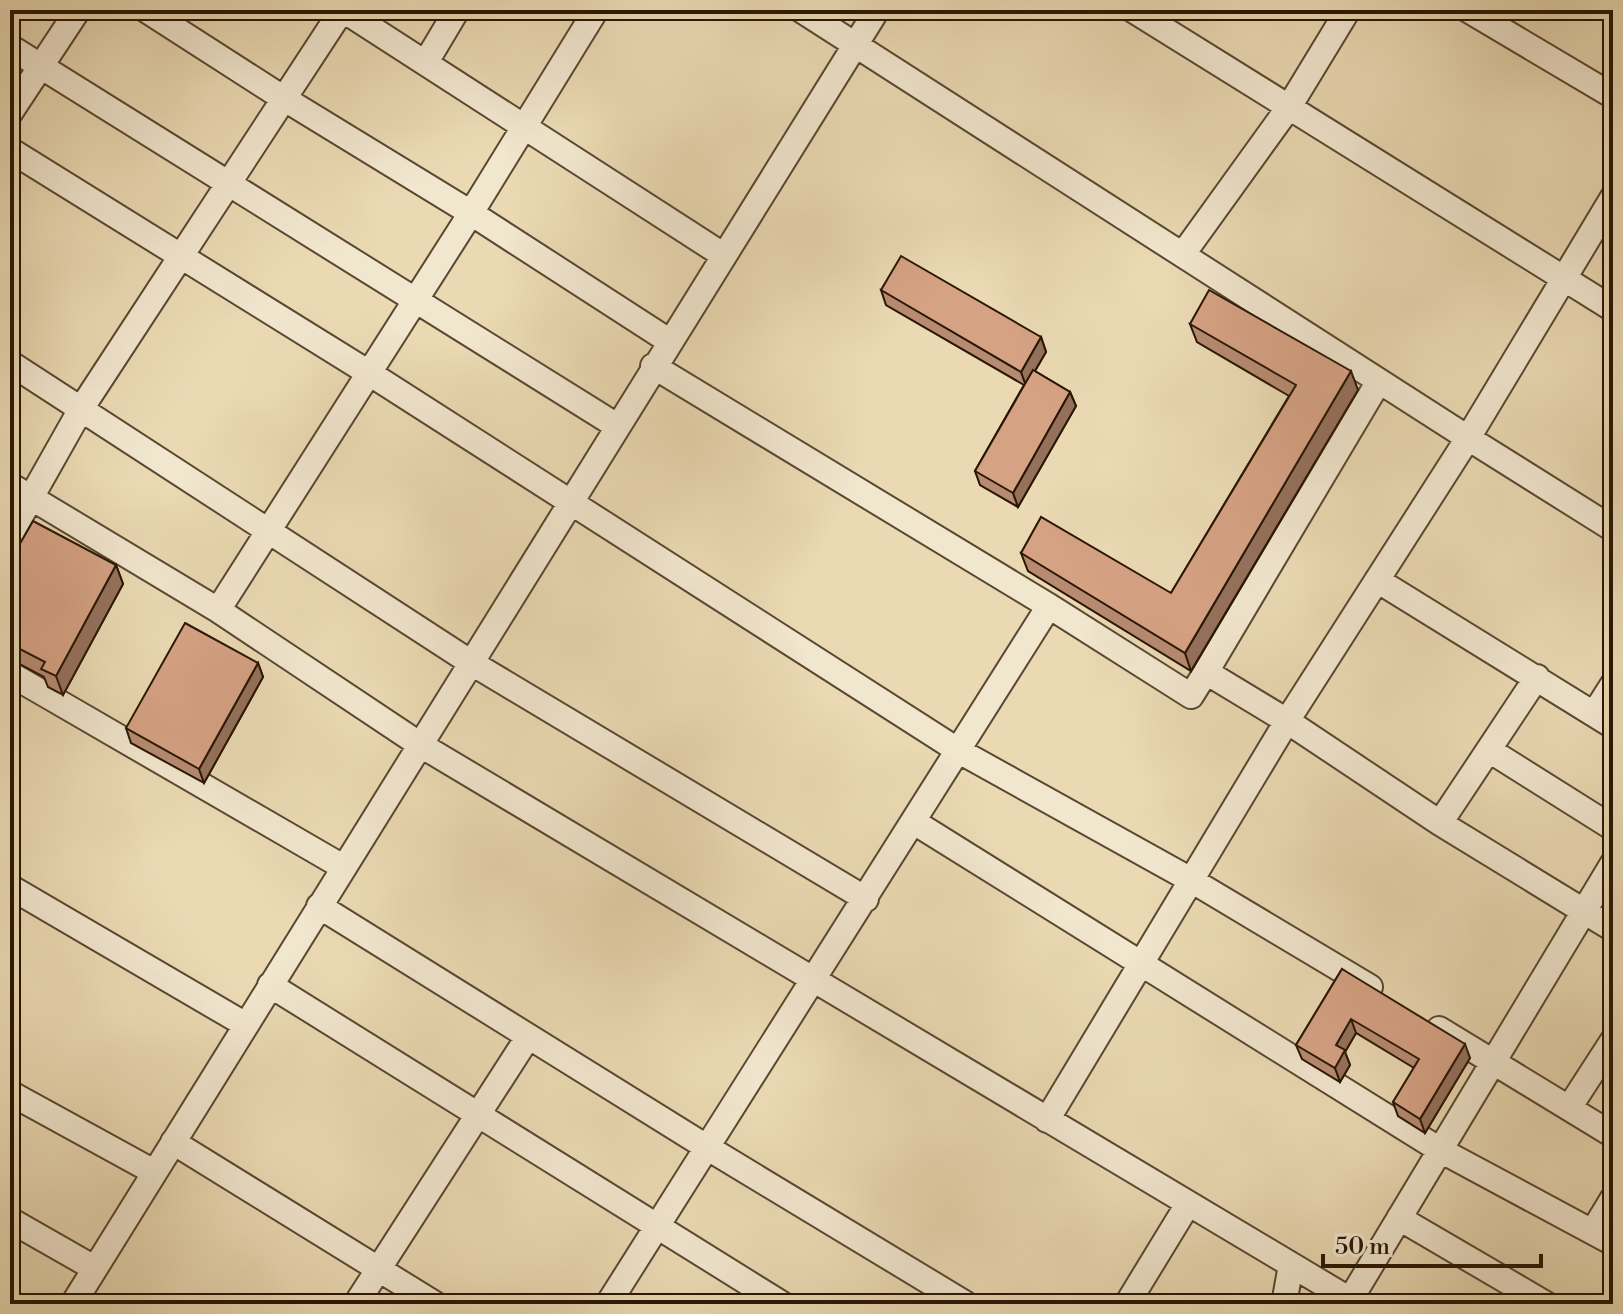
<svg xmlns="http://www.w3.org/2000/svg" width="1623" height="1314" font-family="'Libre Bodoni',serif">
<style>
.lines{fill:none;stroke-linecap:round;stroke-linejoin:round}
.street-casing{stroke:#594730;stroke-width:28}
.street{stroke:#f1e6ce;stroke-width:24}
.wall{fill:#b78b72;stroke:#291604;stroke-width:2}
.shaded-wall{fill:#95715c;stroke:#291604;stroke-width:2}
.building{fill:#d5a284;stroke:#291604;stroke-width:2}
</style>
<rect width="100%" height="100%" fill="#ead9b3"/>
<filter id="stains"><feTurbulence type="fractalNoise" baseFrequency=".0025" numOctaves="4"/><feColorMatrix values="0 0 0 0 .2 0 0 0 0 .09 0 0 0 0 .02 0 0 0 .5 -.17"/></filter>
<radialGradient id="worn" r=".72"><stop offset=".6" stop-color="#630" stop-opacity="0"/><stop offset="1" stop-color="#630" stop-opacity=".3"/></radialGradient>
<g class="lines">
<defs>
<path id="street" d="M146,10L283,98L471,213L669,341
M343,10L723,255
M801,10L1468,438L1613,529
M1133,10L1613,309
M1468,10L1613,96
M10,47L617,426
M426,62L457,10
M10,113L78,10
M10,150L369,373L959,751L1191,880L1370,987
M1183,254L1289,107L1348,10
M10,363L470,662L866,899
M653,366L1049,606L1191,696L1206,672L1287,721L1440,823L1613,929
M10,485L218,610L419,744L1357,1304
M10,535L81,409L342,10
M1377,580L1613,726
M218,610L471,213L596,10
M1206,672L1379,381
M10,674L343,867
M1594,714L1613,684
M1489,750L1613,828
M914,822L1440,1150L1613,1243
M1440,823L1537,677
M10,887L246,1025
M319,906L708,1148L966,1304
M270,985L782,1304
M1439,1029L1613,1135
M10,1093L154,1172
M1569,1108L1613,1040
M1047,1120L1287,721L1468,438L1613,197
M173,1142L435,1304
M1399,1218L1546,1304
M10,1220L94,1268
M1593,1231L1613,1198
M1350,1300L1613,863
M73,1304L877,10
M356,1304L528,1037
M608,1304L1049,606
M1127,1304L1188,1204
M1284,1304L1291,1265"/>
</defs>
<!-- street casing -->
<use href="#street" class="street-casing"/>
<!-- street -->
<use href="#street" class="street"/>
</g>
<!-- wall -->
<path class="wall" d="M881,290L1041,337L1046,352L1035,371L1070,392L1076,406L1018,507L980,485L975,471L1024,385L886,305Z
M1190,324L1358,390L1191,671L1028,571L1021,553L1171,593L1289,396L1197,342Z
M10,561L116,565L123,584L63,695L48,687L44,677L10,659Z
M258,663L263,677L204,783L131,743L126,728Z
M1342,969L1470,1058L1425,1133L1398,1116L1393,1102L1414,1068L1356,1033L1345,1052L1350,1065L1340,1082L1302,1059L1296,1045Z"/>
<!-- shaded-wall -->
<path class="shaded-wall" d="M1041,337L1046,352L1026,386L1021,372Z
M1351,371L1358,390L1191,671L1185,653Z
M1070,392L1076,406L1018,507L1013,493Z
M116,565L123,584L63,695L56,676Z
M258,663L263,677L204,783L199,769Z
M1351,1019L1356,1033L1345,1052L1350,1065L1340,1082L1335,1068L1336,1045Z
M1465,1044L1470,1058L1425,1133L1420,1119Z"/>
<!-- building -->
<path class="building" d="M901,256L1041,337L1021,372L881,290Z
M1209,290L1351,371L1185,653L1021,553L1041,517L1171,593L1296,385L1190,324Z
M1033,370L1070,392L1013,493L975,471Z
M33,521L116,565L56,676L41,669L45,662L10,644V561Z
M185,623L258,663L199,769L126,728Z
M1342,969L1465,1044L1420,1119L1393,1102L1419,1059L1351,1019L1336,1045L1345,1050L1335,1068L1296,1045Z"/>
<!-- margin -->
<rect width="1623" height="1314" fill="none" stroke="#ead9b3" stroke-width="40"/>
<rect x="12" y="12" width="1599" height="1290" fill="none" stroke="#291604" stroke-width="4"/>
<rect x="20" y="20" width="1583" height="1274" fill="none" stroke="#291604" stroke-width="2"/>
<!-- scale -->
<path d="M1323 1254v12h218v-12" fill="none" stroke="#291604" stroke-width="4"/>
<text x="1335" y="1254" font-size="24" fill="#291604" stroke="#f1e6ce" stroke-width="6" paint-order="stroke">50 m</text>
<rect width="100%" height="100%" filter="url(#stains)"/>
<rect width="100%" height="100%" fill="url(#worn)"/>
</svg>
